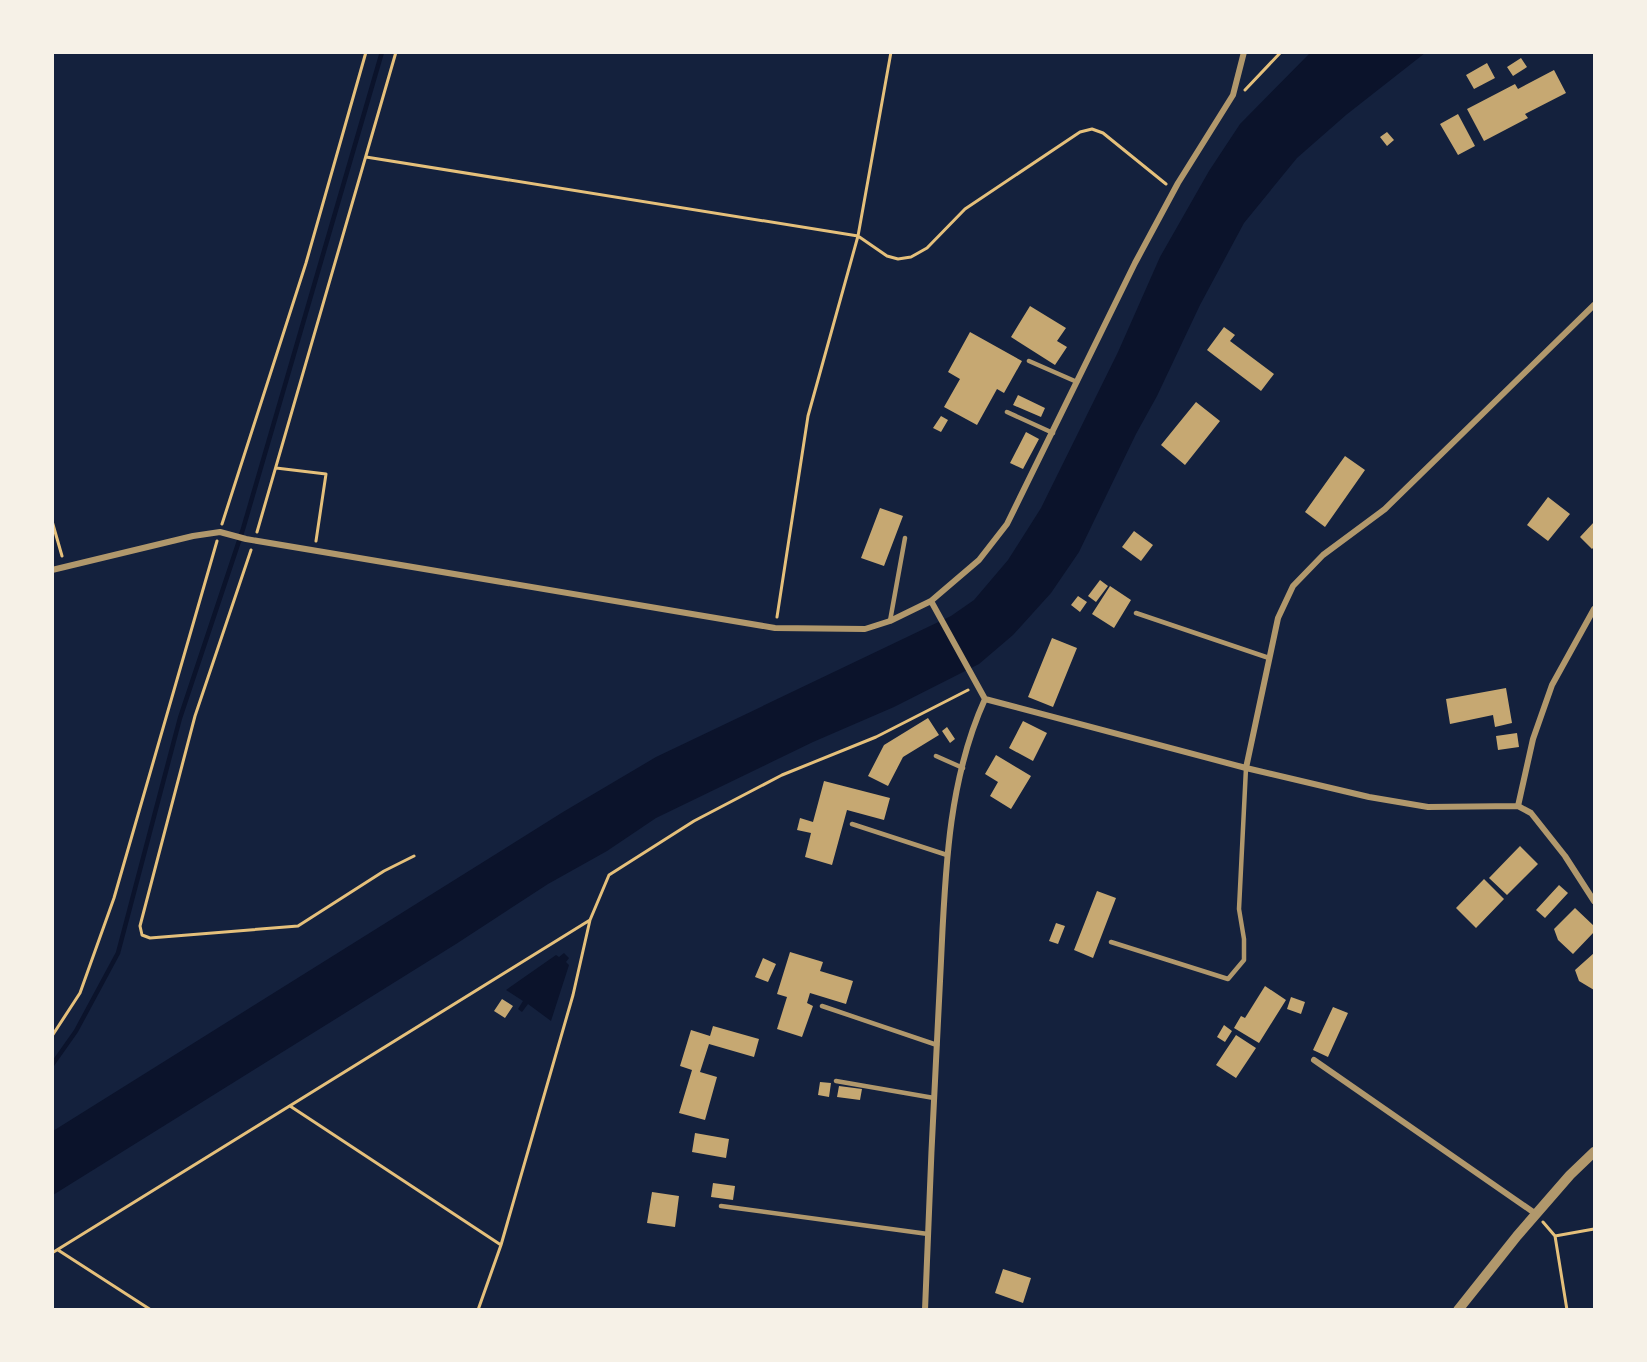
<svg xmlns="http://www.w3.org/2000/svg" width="1647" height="1362" font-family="Ubuntu,sans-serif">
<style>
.water{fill:#0b132b}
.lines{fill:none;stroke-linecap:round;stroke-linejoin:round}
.stream{stroke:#0b132b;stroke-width:4.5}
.building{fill:#c6a872}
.path{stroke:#e5c07b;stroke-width:3}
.service{stroke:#b1986c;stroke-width:4.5}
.minor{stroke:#b1986c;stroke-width:6}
.tertiary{stroke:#b1986c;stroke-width:10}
</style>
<rect width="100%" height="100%" fill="#14213d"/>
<!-- water -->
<path class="water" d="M1310,53H1425L1346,115L1297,158L1244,223L1200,305L1157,396L1136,434L1079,552L1051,593L1013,635L979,664L894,707L813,742L656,818L607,851L548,884L456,944L53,1195V1131L563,812L656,757L951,616L974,600L1008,560L1041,508L1118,352L1160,257L1209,171L1240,124Z
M564,953L569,958L566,962L569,965L551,1021L528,1004L522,1012L518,1009L523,1001L506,990L556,955L559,957Z"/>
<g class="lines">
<!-- stream -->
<path class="stream" d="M52,1065L76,1031L118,953L180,718L243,529L382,52"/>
</g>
<!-- building -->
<path class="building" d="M1521,58L1527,67L1513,76L1507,67Z
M1487,63L1495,78L1474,89L1466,75Z
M1554,70L1566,93L1525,114L1528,118L1484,141L1467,109L1515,84L1518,89Z
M1458,114L1475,146L1458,155L1440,124Z
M1387,132L1394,140L1387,146L1380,137Z
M1030,306L1066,328L1057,341L1067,347L1055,365L1011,337Z
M1224,327L1235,335L1230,341L1274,374L1261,391L1207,350Z
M970,332L1022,361L1004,393L997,389L977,425L944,407L960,379L948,372Z
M1018,395L1045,408L1041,417L1013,405Z
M1196,402L1220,421L1185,465L1161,445Z
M941,416L948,420L941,432L933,428Z
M1026,432L1039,439L1023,469L1010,463Z
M1345,456L1365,470L1325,527L1305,512Z
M1548,497L1570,514L1548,541L1527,525Z
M880,508L903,516L884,566L861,558Z
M1594,522V547L1592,549L1580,537Z
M1134,531L1153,545L1141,561L1122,547Z
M1100,580L1108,586L1096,602L1088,596Z
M1110,586L1131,600L1114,628L1092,614Z
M1078,596L1087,602L1080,612L1071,605Z
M1052,638L1077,648L1053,707L1028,697Z
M1506,688L1512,723L1495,727L1493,715L1450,724L1446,699Z
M928,718L939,735L903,757L888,786L868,776L884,745Z
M1023,721L1047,733L1033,761L1009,748Z
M947,727L955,739L950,743L942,731Z
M1517,733L1519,747L1498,750L1496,736Z
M996,755L1031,776L1011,809L990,796L998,782L985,774Z
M824,781L890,798L884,820L847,810L832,865L805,857L811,833L797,830L800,818L813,822Z
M1520,846L1538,864L1507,895L1489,878Z
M1484,879L1504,899L1476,928L1456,908Z
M1559,885L1568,893L1545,918L1536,910Z
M1097,891L1116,898L1093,958L1074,950Z
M1575,908L1594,926V932L1573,954L1558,940L1554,929Z
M1056,923L1065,926L1058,944L1049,941Z
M790,952L823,962L820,971L853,981L846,1004L810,993L807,1003L813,1006L802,1037L777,1029L787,997L777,994Z
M1594,953V990L1579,981L1575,970Z
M763,958L776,964L768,982L755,977Z
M1265,986L1286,1000L1259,1043L1234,1028L1241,1016L1245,1018Z
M1291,997L1305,1002L1301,1014L1287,1009Z
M502,999L513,1006L505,1018L494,1011Z
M1333,1007L1348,1013L1328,1057L1313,1050Z
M1224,1025L1232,1031L1225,1042L1217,1037Z
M713,1026L759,1039L754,1057L709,1044L700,1072L717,1077L705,1120L679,1113L692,1070L680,1066L691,1030L710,1036Z
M1236,1035L1256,1048L1236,1078L1216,1065Z
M820,1082L831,1083L829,1097L818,1095Z
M839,1086L862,1089L860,1100L837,1097Z
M695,1133L729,1139L726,1158L692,1152Z
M713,1183L735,1186L733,1200L711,1197Z
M652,1192L679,1196L675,1227L647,1223Z
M1003,1269L1031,1278L1023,1303L995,1293Z"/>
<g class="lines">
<!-- path -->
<path class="path" d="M1245,90L1281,52
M366,157L858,236L887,256L898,259L911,257L927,248L965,209L1080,132L1092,129L1103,133L1166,184
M276,468L326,474L316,541
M52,521L62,556
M222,524L306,263L366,52
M257,532L396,52
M251,550L195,716L140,926L142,935L150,938L298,926L384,871L414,856
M777,617L808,416L858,236L891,52
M590,920L609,875L694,821L782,775L876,737L968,690
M52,1036L80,993L114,898L217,541
M290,1106L501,1245
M1543,1222L1555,1236L1567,1310
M1555,1236L1594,1229
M58,1250L151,1310
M52,1253L590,920L573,995L501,1245L478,1310"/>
<!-- service -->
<path class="service" d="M1029,361L1077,382
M1007,412L1053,433
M1136,613L1269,658
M890,621L905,538
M936,756L963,768
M852,824L947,855
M1111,942L1228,979L1244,960V939L1239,909L1246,768
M822,1006L937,1045
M836,1081L934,1098
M721,1206L928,1234"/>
<!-- minor -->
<path class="minor" d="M52,570L193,536L220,532L246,539L775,628L865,629L890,621L931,601L979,560L1007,524L1135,263L1178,183L1233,95L1244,52
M931,601L985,699L1246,768L1278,618L1293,586L1323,555L1385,509L1594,305
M1246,768L1369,797L1428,807L1518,806L1531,813L1565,856L1594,901
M1518,806L1533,739L1552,685L1594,609
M1314,1060L1536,1214
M925,1310C929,1200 934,1091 940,981C945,887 945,787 985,699"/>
<!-- tertiary -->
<path class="tertiary" d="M1458,1310L1517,1236L1570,1175L1594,1152"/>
</g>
<!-- border -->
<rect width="1647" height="1362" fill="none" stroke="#f6f1e7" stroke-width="108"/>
</svg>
